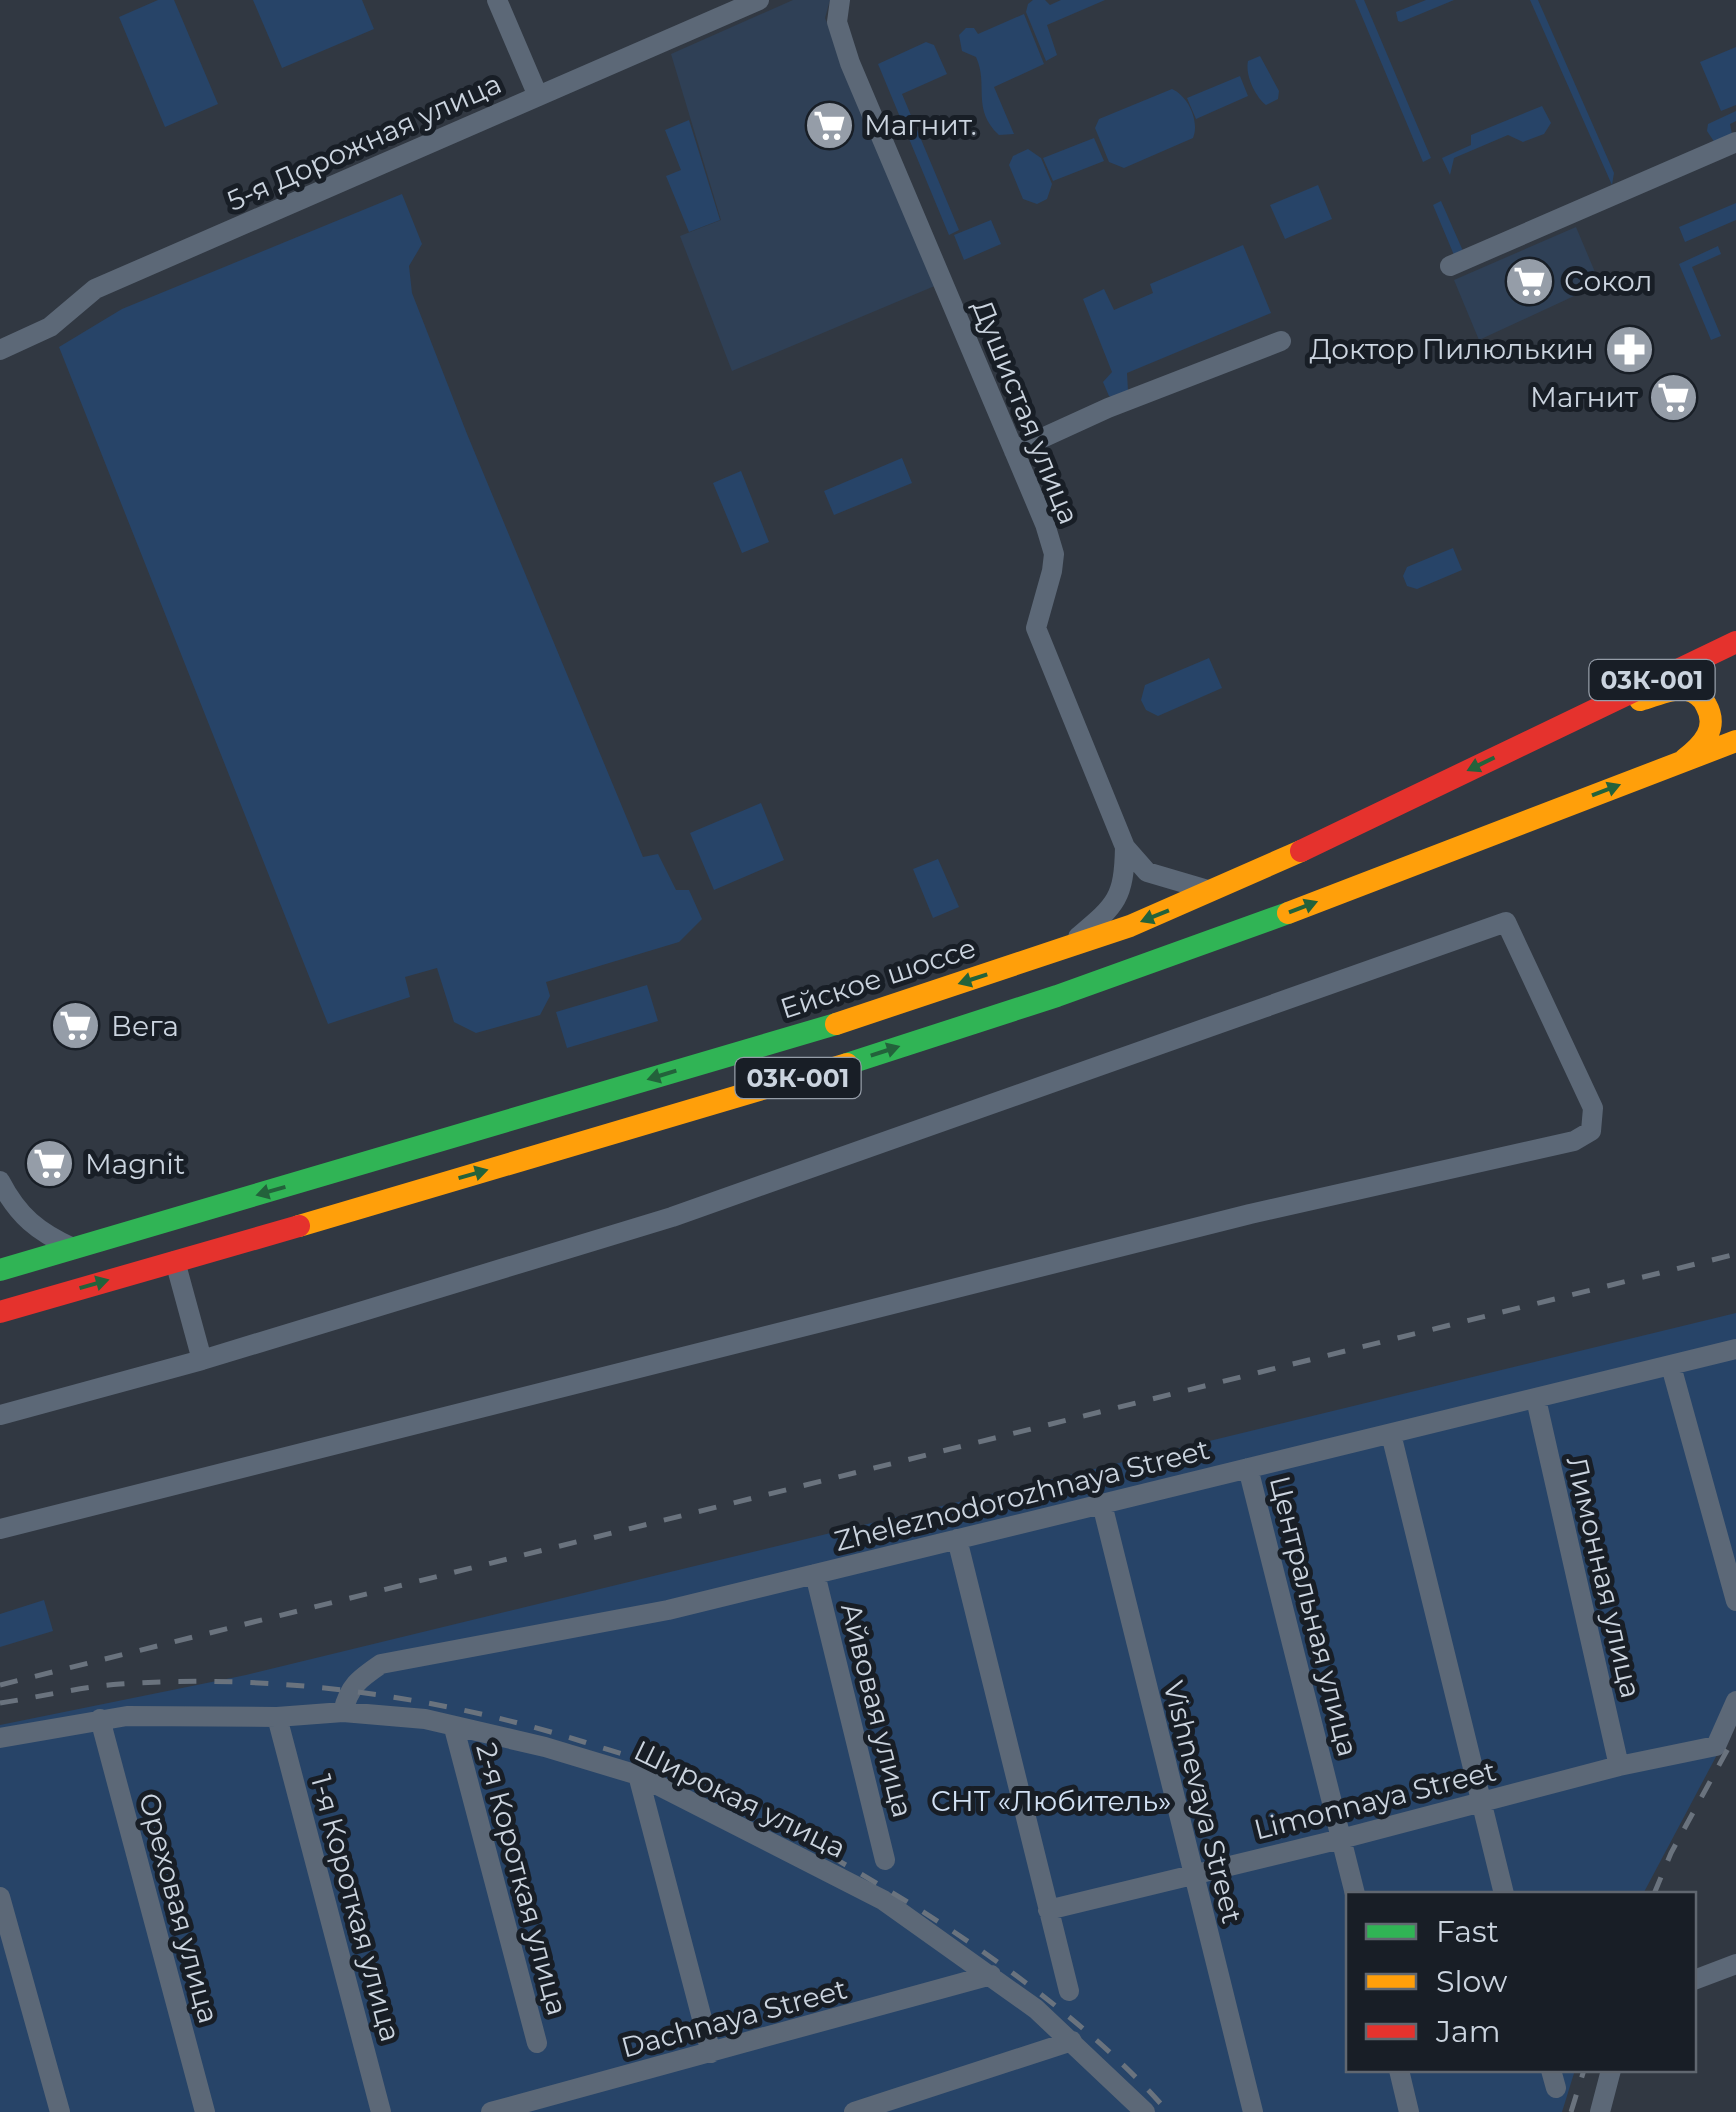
<svg xmlns="http://www.w3.org/2000/svg" width="1736" height="2112" font-family="Montserrat,sans-serif">
<style>
.built{fill:#2f4056}
.green{fill:#274468}
.lines{fill:none;stroke-linecap:round;stroke-linejoin:round}
.street{stroke:#5c6877;stroke-width:20}
.fast{stroke:#30b455;stroke-width:22}
.slow{stroke:#ff9f0a;stroke-width:22}
.jam{stroke:#e5322d;stroke-width:22}
.rail{stroke:#6a737e;stroke-width:5;stroke-dasharray:18 18;stroke-linecap:butt}
.oneway{fill:#23623b}
.labels{text-anchor:middle;stroke-width:10;stroke-linejoin:round;paint-order:stroke}
.shield{fill:#181e26;stroke:#959da8;stroke-width:2.5}
.shield-label{font-size:25px;font-weight:bold;fill:#cbd4df}
.poi-label{font-size:28px;fill:#cbd4df;stroke:#181e26;text-anchor:start}
.street-label{font-size:28px;fill:#cbd4df;stroke:#181e26}
.park-label{font-size:28px;fill:#d2e1f4;stroke:#181e26}
</style>
<rect width="100%" height="100%" fill="#313842"/>
<!-- built -->
<path class="built" d="M793,0H830L825,18L937,285L732,371L680,236L721,220L671,54Z
M1576,227L1600,284L1479,340L1454,280Z"/>
<!-- green -->
<path class="green" d="M158,0H174L218,104L165,127L119,17Z
M253,0H362L374,29L282,68Z
M1033,0H1045L1050,5L1061,0H1105L1047,25L1057,55L1046,61L1026,12L1028,4Z
M1355,0H1364L1431,158L1423,162Z
M1426,0H1454L1401,22L1398,21L1396,12Z
M1530,0H1538L1614,173L1612,185Z
M1024,14L1044,64L994,87L1014,134L999,135C971,109 989,85 976,57L962,51L959,35L966,28H974L978,34Z
M926,42L934,45L947,74L902,94L959,230L949,235L878,64Z
M1736,47V105L1721,111L1700,62Z
M1260,56L1279,91L1278,99L1266,105C1255,96 1245,75 1248,61Z
M1240,76L1248,96L1196,119L1187,98Z
M1172,89C1188,96 1200,121 1193,138L1124,168L1109,162L1095,128L1099,119Z
M1542,106L1551,123L1544,134L1523,142L1508,135L1454,158L1450,175L1442,158L1471,145V135Z
M1736,111V121L1730,124L1732,134L1715,143L1707,131L1708,124Z
M689,120L720,220L689,232L666,176L681,170L665,130Z
M1094,138L1104,161L1053,181L1043,158Z
M1028,149L1041,158L1052,184L1047,199L1037,204L1023,199L1009,165L1013,156Z
M1318,185L1332,219L1285,239L1270,205Z
M402,194L422,244L409,266L412,293L467,434L643,857L658,854L676,890H689L702,919L679,942L546,982L550,996L540,1015L476,1033L454,1022L437,968L405,977L410,997L328,1024L59,347L122,309Z
M1441,201L1463,251L1454,255L1433,205Z
M1736,203V220L1685,242L1679,227Z
M991,220L1001,244L964,260L954,235Z
M1243,245L1271,313L1127,373L1128,391L1114,398L1109,396L1103,382L1112,372L1083,299L1104,289L1114,310L1153,293L1150,284Z
M1718,246L1721,254L1692,267L1721,336L1711,340L1679,264Z
M902,458L912,483L834,515L824,491Z
M741,471L769,542L742,553L713,483Z
M1453,548L1462,570L1417,589L1407,586L1403,576L1407,567Z
M1209,658L1222,688L1158,716L1146,710L1141,700L1145,685Z
M761,803L784,860L714,890L690,833Z
M938,859L959,907L933,918L913,869Z
M647,985L658,1021L567,1048L556,1012Z
M1736,1313V1719L1643,1894H1348V2070H1575L1562,2112H0V1725L246,1675Z
M44,1600L53,1631L0,1647V1614Z"/>
<g class="lines">
<!-- street -->
<path class="street" d="M497,0L538,96
M840,0L837,22L850,63L1045,524L1054,554L1052,571L1036,628L1125,847L1147,872L1208,890
M1450,266L1736,142
M0,350L50,327L95,289L759,0
M1014,451L1108,408L1281,341
M1078,937C1116,905 1124,899 1125,847
M0,1181C18,1216 38,1232 73,1248
M175,1261L202,1360
M1671,1366L1736,1601
M1536,1399L1619,1766
M0,1415L202,1360L672,1217L1506,922L1593,1108L1591,1131L1574,1141L1250,1214L0,1529
M1391,1434L1504,1894
M1248,1468L1355,1894
M1102,1504L1253,2112
M957,1539L1069,1991
M815,1574L885,1860
M343,1712C349,1686 359,1679 381,1664L668,1610L1736,1349
M277,1717L381,2112
M100,1719L205,2112
M454,1728L537,2043
M0,1738L127,1716L277,1717L343,1712L425,1719L545,1747L638,1775L883,1900L1036,2009L1145,2112
M638,1775L711,2053
M0,1897L60,2112
M1048,1910L1341,1839L1619,1766L1716,1746L1736,1701
M1694,1980L1736,1964
M1399,2070L1409,2112
M1551,2070L1556,2088
M491,2112L991,1975
M854,2112L1072,2041
M1600,2112L1611,2070"/>
<!-- fast -->
<path class="fast" d="M847,1064L1057,996L1288,913
M0,1270L836,1024"/>
<!-- slow -->
<path class="slow" d="M1640,700C1655,696 1672,687 1687,690C1696,692 1702,697 1706,705C1719,728 1703,745 1685,759
M1288,913L1736,741
M836,1024L1130,926L1301,851
M299,1226L847,1064"/>
<!-- jam -->
<path class="jam" d="M1301,851L1736,642
M0,1312L299,1226"/>
<!-- rail -->
<path class="rail" d="M0,1685L1736,1254
M0,1703C40,1697 80,1687 120,1684C273,1673 439,1696 584,1742C608,1750 633,1756 656,1766C736,1800 809,1843 883,1887C981,1946 1094,2026 1168,2112
M1654,1894L1671,1853L1736,1734
M1571,2112L1584,2070"/>
</g>
<!-- one-way arrows -->
<defs><path id="oneway-solid" d="M-6-.8H1V-3.2L6.5 0L1 3.2V.8H-6Z" transform="scale(2.5)"/></defs>
<g class="oneway">
<use href="#oneway-solid" transform="translate(1481 764) rotate(154)"/>
<use href="#oneway-solid" transform="translate(1606 790) rotate(-21)"/>
<use href="#oneway-solid" transform="translate(1303 907) rotate(-21)"/>
<use href="#oneway-solid" transform="translate(1155 916) rotate(158)"/>
<use href="#oneway-solid" transform="translate(973 979) rotate(162)"/>
<use href="#oneway-solid" transform="translate(885 1051) rotate(-18)"/>
<use href="#oneway-solid" transform="translate(662 1075) rotate(163)"/>
<use href="#oneway-solid" transform="translate(473 1174) rotate(-16)"/>
<use href="#oneway-solid" transform="translate(271 1191) rotate(164)"/>
<use href="#oneway-solid" transform="translate(94 1284) rotate(-16)"/>
</g>
<!-- icons -->
<defs>
<symbol id="supermarket-disc" viewBox="-11 -11 22 22"><circle r="9.5" fill="#959da8" stroke="#181e26"/><path d="M-6-5.5h2.5l.6 2H6L4.5 2H-2.5L-4.4-4H-6ZM-1.5 3.2a1.3 1.3 0 1 0 .1 0ZM3 3.2a1.3 1.3 0 1 0 .1 0Z" fill="#fff"/></symbol>
<symbol id="pharmacy-disc" viewBox="-11 -11 22 22"><circle r="9.5" fill="#959da8" stroke="#181e26"/><path d="M-2-6h4v4h4v4h-4v4h-4v-4h-4v-4h4Z" fill="#fff"/></symbol>
</defs>
<g fill-rule="evenodd">
<use href="#supermarket-disc" x="802" y="98" width="55" height="55"/>
<use href="#supermarket-disc" x="1502" y="254" width="55" height="55"/>
<use href="#pharmacy-disc" x="1602" y="322" width="55" height="55"/>
<use href="#supermarket-disc" x="1646" y="370" width="55" height="55"/>
<use href="#supermarket-disc" x="48" y="998" width="55" height="55"/>
<use href="#supermarket-disc" x="22" y="1136" width="55" height="55"/>
</g>
<g class="labels">
<!-- shield labels -->
<g class="shield">
<rect x="1589.5" y="660" width="125" height="40" rx="8"/>
<rect x="735.5" y="1058" width="125" height="40" rx="8"/>
</g>
<g class="shield-label">
<text x="1652" y="689">03К-001</text>
<text x="798" y="1087">03К-001</text>
</g>
<!-- poi labels -->
<g class="poi-label">
<text x="864" y="135">Магнит.</text>
<text x="1564" y="291">Сокол</text>
<text x="1594" y="359" text-anchor="end">Доктор Пилюлькин</text>
<text x="1638" y="407" text-anchor="end">Магнит</text>
<text x="111" y="1036">Вега</text>
<text x="85" y="1174">Magnit</text>
</g>
<!-- street labels -->
<g class="street-label">
<text transform="translate(364 142) rotate(-24)" y="10">5-я Дорожная улица</text>
<text transform="translate(1026 412) rotate(68)" y="10">Душистая улица</text>
<text transform="translate(878 978) rotate(-18)" y="10">Ейское шоссе</text>
<text transform="translate(1022 1495) rotate(-14)" y="10">Zheleznodorozhnaya Street</text>
<text transform="translate(1604 1577) rotate(77)" y="10">Лимонная улица</text>
<text transform="translate(1314 1616) rotate(76)" y="10">Центральная улица</text>
<text transform="translate(877 1710) rotate(76)" y="10">Айвовая улица</text>
<text transform="translate(740 1799) rotate(26)" y="10">Широкая улица</text>
<text transform="translate(1375 1800) rotate(-14)" y="10">Limonnaya Street</text>
<text transform="translate(1203 1802) rotate(76)" y="10">Vishnevaya Street</text>
<text transform="translate(522 1879) rotate(75)" y="10">2-я Короткая улица</text>
<text transform="translate(179 1908) rotate(75)" y="10">Ореховая улица</text>
<text transform="translate(356 1908) rotate(75)" y="10">1-я Короткая улица</text>
<text transform="translate(734 2018) rotate(-15)" y="10">Dachnaya Street</text>
</g>
<!-- park labels -->
<g class="park-label">
<text x="1051" y="1811">СНТ «Любитель»</text>
</g>
</g>
<!-- legend -->
<rect x="1346" y="1892" width="350" height="180" fill="#181e26" stroke="#606770" stroke-width="2.5"/>
<rect x="1366" y="1924" width="50" height="15" fill="#30b455" stroke="#606770" stroke-width="2.5"/>
<text x="1436" y="1942" font-size="30" fill="#cbd4df">Fast</text>
<rect x="1366" y="1974" width="50" height="15" fill="#ff9f0a" stroke="#606770" stroke-width="2.5"/>
<text x="1436" y="1992" font-size="30" fill="#cbd4df">Slow</text>
<rect x="1366" y="2024" width="50" height="15" fill="#e5322d" stroke="#606770" stroke-width="2.5"/>
<text x="1436" y="2042" font-size="30" fill="#cbd4df">Jam</text>
</svg>
